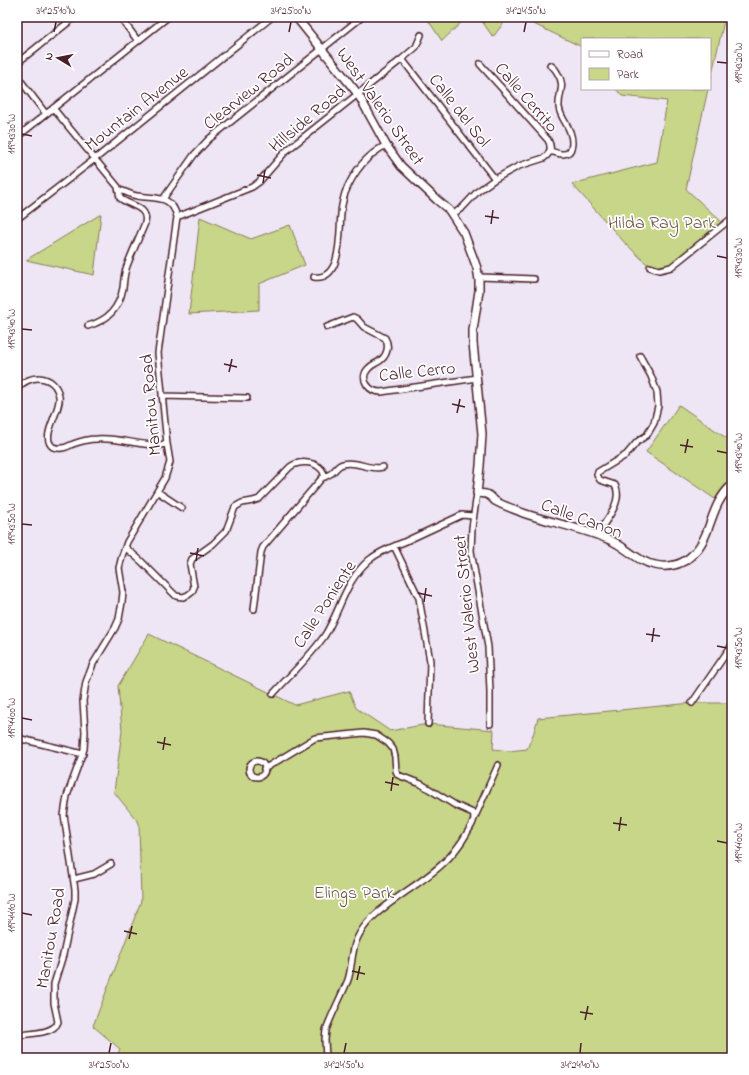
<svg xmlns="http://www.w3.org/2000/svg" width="749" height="1075" font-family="'Indie Flower',sans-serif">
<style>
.green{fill:#c8d689;stroke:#897a5a}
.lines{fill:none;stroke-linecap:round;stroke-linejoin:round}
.street-casing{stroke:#4a1f2b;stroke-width:8}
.secondary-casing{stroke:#4a1f2b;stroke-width:10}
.street{stroke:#fff;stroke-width:5}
.secondary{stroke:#fff;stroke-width:7}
.ticks{fill:none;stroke:#4a1f2b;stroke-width:1.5}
.labels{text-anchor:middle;stroke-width:3.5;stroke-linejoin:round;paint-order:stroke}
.street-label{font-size:18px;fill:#4a1f2b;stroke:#fff}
.park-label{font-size:18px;fill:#705647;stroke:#fff}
.neatline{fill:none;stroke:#4a1f2b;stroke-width:1.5}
.ticks-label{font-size:10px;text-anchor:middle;fill:#4a1f2b}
</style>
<rect width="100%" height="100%" fill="#eee6f4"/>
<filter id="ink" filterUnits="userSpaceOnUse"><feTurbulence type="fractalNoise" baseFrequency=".025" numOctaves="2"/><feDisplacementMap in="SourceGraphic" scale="8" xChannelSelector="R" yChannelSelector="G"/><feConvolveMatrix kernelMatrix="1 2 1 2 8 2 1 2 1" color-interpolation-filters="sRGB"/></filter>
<g filter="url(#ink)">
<!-- green -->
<path class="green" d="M426,17H467L442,41Z
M479,17H508L493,37Z
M519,17H725L710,82V39H582V48L580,46Z
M616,89H708L686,189L724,224L665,270L650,267L624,242L572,184L657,162L667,101L622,96Z
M101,214L94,275L26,260Z
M200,217L251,239L290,225L305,265L259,284V310L189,314Z
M679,405L732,442V479L722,489L715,499L646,452Z
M149,634L295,705L349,691L356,708L390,731L428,724L494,730L493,749L509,751L527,749L534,732L538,718L692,703H732V1058H116L120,1049L93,1026L141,901L139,823L114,792L122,731L118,686Z"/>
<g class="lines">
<defs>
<path id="street" d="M120,17L138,41
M402,59L495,179
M17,63L75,17
M550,65C554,67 556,70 558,74C566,87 558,93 559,107C560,117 567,123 570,132C573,140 574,155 562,154C558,154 554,152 550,151
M17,76L46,114
M53,108L118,187L120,198C129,206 149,206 145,223C139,238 132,252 127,266C124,273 124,280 123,288C119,309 108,320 88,326
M17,137L168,17
M163,199L194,155L209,139L362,17
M452,215L463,207L478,191L495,179L519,166L544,158C551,153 552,147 548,140L480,64
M177,217L252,187L259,182L286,151L402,59L416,47L421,35
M17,219L100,155L272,17
M650,267L659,270L671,267L732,218
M314,277C343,281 339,231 341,214C341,207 343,200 345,193C353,173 367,155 386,145
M479,277L534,279
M327,327L353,317L357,319L364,327L385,338C390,346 387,357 378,362C375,364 371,365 368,369C359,379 369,392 381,392L477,378
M17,389C29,373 55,374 59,396C62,410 39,437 53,447C56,448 59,449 62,448C66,448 70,445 73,444C81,441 89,439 97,439C121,437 143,448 167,444
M162,396L247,398
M158,492L182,508
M477,493L472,528L471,551L488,647L490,691V724
M596,535C605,522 624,501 615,485L600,480L597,475L598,472L626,455L637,442L647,435L654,423L658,406L657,392L651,376L640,356
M394,546L419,598L430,661L428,724
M126,548L141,561L176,596L183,597L188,595L192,592L194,587L190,564L192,559L213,544L226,531L235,507L242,503L253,501L259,499L290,467C298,461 313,461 320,468C323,470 324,474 325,477
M254,609L261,552L263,547L322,478C326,476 330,475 333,472C336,469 338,465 343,464C356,460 370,471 383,467
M273,694C290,675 310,657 325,635C341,609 345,581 369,560C380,551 392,547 404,542C423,533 443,524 462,515L473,516
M692,703L732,645
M17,738L83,754
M249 769a8 8 0 1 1 16 0a8 8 0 1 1-16 0Z
M264,769L315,738L364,733L376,735L388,743L393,749L395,757L396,771L398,775L421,784L455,805L473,813C476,820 471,826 467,833C445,873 408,886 375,915C364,925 355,938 353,953C351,962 351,971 348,980C341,997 332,1013 326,1030L325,1040L326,1058
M474,819L498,765
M74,879L94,874L111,864
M17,1035C28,1034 54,1034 58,1022L54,1003V984L63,955L75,899V890L64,815L67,796L84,749L85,732L83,701L86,682L93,664L115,628L119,619L122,602L123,592L119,568L122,556L127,542L165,478L170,462L167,444L158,353L177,217C172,194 155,199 137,196C130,195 125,191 119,190"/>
<path id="secondary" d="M296,17L358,94L386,145L401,166L437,200L449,210L464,233L477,268L479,280V291L473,330V343L482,434L480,466L477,493C480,494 483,493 486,494C490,495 492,498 495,501C504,506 514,509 523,513C552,523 583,528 610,540C626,547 638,562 655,565C667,568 681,565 690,557C714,536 707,508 732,485"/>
</defs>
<!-- street casing -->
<use href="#street" class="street-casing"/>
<!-- secondary casing -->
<use href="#secondary" class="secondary-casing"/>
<!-- street -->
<use href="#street" class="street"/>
<!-- secondary -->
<use href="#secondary" class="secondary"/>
</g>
</g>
<!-- ticks -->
<path class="ticks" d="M54,32L56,22M289,32L291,22M524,32L526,22M717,62L727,63M22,134L32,136M257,175L271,178M263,183L265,170M485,216L499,218M491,224L493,210M717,256L727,258M22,329L32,330M224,364L237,367M229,372L232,359M452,404L465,407M457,413L460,399M680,445L693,447M717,451L727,453M685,453L688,439M22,524L32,525M190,553L204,556M196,561L198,548M418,593L432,596M424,602L426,588M646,634L660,636M652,642L654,628M717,646L727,648M22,718L32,720M157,742L171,745M163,750L165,737M385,782L399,785M391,791L393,777M613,823L627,825M619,831L621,817M717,841L727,843M22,913L32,915M124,931L137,934M129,939L132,926M352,971L365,974M357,980L360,966M580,1012L593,1014M585,1020L588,1006M109,1053L111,1043M344,1053L346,1043M580,1053L581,1043"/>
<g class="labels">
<!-- street labels -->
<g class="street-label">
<text transform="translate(248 91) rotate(-39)" y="6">Clearview Road</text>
<text transform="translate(527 97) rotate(49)" y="6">Calle Cerrito</text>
<text transform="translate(381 106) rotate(55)" y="6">West Valerio Street</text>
<text transform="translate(136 108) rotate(-38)" y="6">Mountain Avenue</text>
<text transform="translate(460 110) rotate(52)" y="6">Calle del Sol</text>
<text transform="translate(307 118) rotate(-40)" y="6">Hillside Road</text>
<text transform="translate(417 371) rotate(-6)" y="6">Calle Cerro</text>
<text transform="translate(150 405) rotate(-95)" y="6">Manitou Road</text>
<text transform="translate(582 518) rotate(20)" y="6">Calle Canon</text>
<text transform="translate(324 604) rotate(-57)" y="6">Calle Poniente</text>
<text transform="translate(466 604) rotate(-96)" y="6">West Valerio Street</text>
<text transform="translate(50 938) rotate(-80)" y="6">Manitou Road</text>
</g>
<!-- park labels -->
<g class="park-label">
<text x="662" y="228">Hilda Ray Park</text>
<text x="354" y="898">Elings Park</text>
</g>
</g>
<!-- margin -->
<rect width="749" height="1075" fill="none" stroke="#fff" stroke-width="44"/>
<!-- legend -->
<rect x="581" y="38" width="130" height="52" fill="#ffffff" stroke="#b7a5aa"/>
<rect x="589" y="51" width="20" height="6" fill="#ffffff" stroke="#b7a5aa"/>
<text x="617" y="58" font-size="12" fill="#4a1f2b">Road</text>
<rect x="589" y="68" width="20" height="12" fill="#c8d689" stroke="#b7a5aa"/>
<text x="617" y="78" font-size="12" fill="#4a1f2b">Park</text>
<!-- north arrow -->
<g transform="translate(58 58) rotate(280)" stroke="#ffffff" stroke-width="3" paint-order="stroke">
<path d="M0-3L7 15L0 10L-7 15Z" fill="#4a1f2b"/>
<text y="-6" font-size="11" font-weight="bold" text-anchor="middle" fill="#4a1f2b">N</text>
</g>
<rect x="22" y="22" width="705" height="1031" class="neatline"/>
<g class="ticks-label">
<text x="56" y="14">34°25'10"N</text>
<text x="291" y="14">34°25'00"N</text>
<text x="526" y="14">34°24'50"N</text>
<text transform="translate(738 63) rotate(-90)" y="4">119°43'20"W</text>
<text transform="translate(11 134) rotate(-90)" y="4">119°43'30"W</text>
<text transform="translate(738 258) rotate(-90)" y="4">119°43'30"W</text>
<text transform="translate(11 329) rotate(-90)" y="4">119°43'40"W</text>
<text transform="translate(738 453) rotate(-90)" y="4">119°43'40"W</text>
<text transform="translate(11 524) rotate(-90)" y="4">119°43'50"W</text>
<text transform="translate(738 648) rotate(-90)" y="4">119°43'50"W</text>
<text transform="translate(11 718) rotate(-90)" y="4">119°44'00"W</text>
<text transform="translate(738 843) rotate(-90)" y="4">119°44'00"W</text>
<text transform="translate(11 913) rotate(-90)" y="4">119°44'10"W</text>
<text x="109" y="1068">34°25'00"N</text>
<text x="344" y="1068">34°24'50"N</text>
<text x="580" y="1068">34°24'40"N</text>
</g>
</svg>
